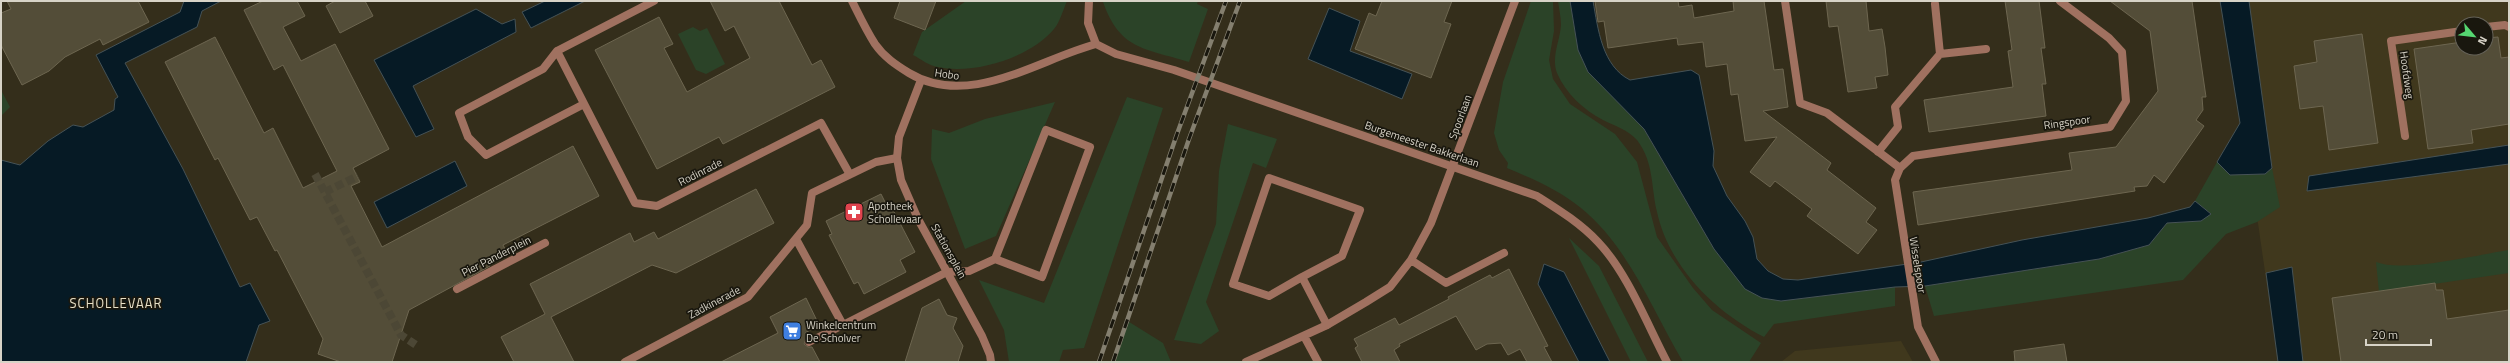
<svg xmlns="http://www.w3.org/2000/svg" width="2510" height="363" font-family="'Titillium Web',sans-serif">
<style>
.built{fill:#40381d;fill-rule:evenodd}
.green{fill:#2b4328}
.water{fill:#061a25;stroke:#455256}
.building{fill:#534d38;stroke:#6d6650}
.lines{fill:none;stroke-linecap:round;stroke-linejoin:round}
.pedestrian-tunnel{stroke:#4c4735;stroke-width:8;stroke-dasharray:8 4;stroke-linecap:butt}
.service{stroke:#a07160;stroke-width:8}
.pedestrian{stroke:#a07160;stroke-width:8}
.minor{stroke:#a07160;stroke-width:8}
.tertiary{stroke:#a07160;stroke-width:8}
.rail-casing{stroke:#847f6f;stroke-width:4.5}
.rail{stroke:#19170e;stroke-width:3;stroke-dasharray:9;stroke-linecap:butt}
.labels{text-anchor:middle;stroke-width:3.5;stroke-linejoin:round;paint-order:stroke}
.street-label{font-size:11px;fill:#d7d3c7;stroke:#19170e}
.poi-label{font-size:11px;fill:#d7d3c7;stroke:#19170e;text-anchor:start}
.quarter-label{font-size:13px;letter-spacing:1px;fill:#e7e0c7;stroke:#19170e}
</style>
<rect width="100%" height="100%" fill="#342e1b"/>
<!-- built -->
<path class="built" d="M2226,1H2509V362H2278ZM2462,24H2486V48H2462Z
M1901,341L1913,362H1781L1795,351Z"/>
<!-- green -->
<path class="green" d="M966,1H1067C1063,10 1060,22 1054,29C1030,58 973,75 938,67C929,66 921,59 913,55L922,32Z
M1198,1L1197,4L1208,9L1189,62C1144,48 1120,50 1103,2Z
M1531,1H1553L1554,31L1549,60L1553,79L1570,104L1615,134L1637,162L1657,237L1693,288L1712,310L1761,343L1749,362H1683C1652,310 1629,247 1581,208C1559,190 1533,179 1507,168L1508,163L1499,150L1494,133L1503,82Z
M1558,1H1570L1578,50L1644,129L1714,249L1729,267L1781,301L1895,287V306L1774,324L1764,337C1715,312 1669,267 1657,212C1651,187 1654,162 1637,140C1628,130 1615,126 1603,120C1584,110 1566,94 1557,73C1551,57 1560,41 1561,25C1561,17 1559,9 1558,1Z
M693,27L700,31L707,28L725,64L706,74L696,70L678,34Z
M1,90L10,107L1,116Z
M1127,97L1163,108L1084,348L1063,350L1059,362H1009L1004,330L979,280L1044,303Z
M1055,102L996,236L965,249L931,159L932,129L949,133L985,119Z
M1228,124L1277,139L1266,168L1253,163L1206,302L1219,331L1201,344L1174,340L1216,224L1219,171Z
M2217,162L2230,175L2265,174L2272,168L2280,207L2257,222L2226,234L2183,280L1934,316L1925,286L2099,259L2149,245L2167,223L2201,221L2210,213L2195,201Z
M1569,238L1599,266L1648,362H1631Z
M2509,250V273L2379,292L2376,262C2404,273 2476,255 2509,250Z
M1126,320L1163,343L1171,362H1111Z"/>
<!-- water -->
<path class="water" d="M184,1H221L202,11L197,27L125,63L183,169L240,287L250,283L270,321L259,325L246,362H1V160L20,165L48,141L73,125L83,127L114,110L115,99L118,97L96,55L180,12Z
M545,1H585L531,28L522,12Z
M1570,1H1593C1598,29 1602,66 1630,80L1691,70L1699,75L1714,151L1713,166L1727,196L1745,221L1753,237L1757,259L1768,271L1783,279L1798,280L1921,262L2022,240L2148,218L2190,207L2195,201L2211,214L2201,221L2167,223L2149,245L2099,259L1925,286L1895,287L1781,301L1762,298L1745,289L1714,249L1644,129L1588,72L1578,50Z
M2220,1H2249L2272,168L2265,174L2230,175L2217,162L2240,123Z
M1329,8L1360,21L1350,51L1412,74L1402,99L1308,59Z
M476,9L502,24L515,19L516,32L413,86L434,129L416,137L374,60Z
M2509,145V164L2307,191L2309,176Z
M455,161L467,186L387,228L374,202Z
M1544,264L1564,272L1610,362H1579L1538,284Z
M2292,267L2303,362H2278L2266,273Z"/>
<!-- building -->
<path class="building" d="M7,1H138L149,22L103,45L100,39L65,57L49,71L22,85L1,45V13L11,9Z
M263,1H297L305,16L283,27L301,61L335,44L389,149L353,168L360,182L351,186L382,247L573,146L599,196L503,245L507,253L488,263L490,266L409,310L392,362H341L318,354L323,339L277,250L275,251L257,217L250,220L218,158L215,160L165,62L215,37L264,133L273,128L303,188L337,171L283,65L274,70L244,10Z
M335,1H365L373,16L340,33L326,6Z
M710,1H779L812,65L821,60L835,87L723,144L719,137L657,169L595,50L659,17L673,44L664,48L687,92L750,58L734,26L725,31Z
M900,1H936L925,30L894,18Z
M1382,1H1452L1444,22L1451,24L1431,78L1355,49L1369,13L1376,16Z
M1595,1H1678L1679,7L1692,5L1694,18L1734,11L1733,1H1764L1774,70L1783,69L1788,107L1763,111L1831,163L1827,170L1876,208L1866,222L1877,230L1858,254L1807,216L1812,209L1775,181L1770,187L1750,172L1777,137L1745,141L1738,94L1731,95L1727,64L1706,67L1703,42L1678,45L1677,38L1608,48L1604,21L1598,22Z
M1826,1H1866L1869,31L1882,29L1885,47L1888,75L1875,77L1877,88L1848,92L1838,26L1829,27Z
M2005,1H2039L2045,48H2041L2046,84H2042L2046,116L1929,132L1924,100L2013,87L2008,51L2012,50Z
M2110,1H2192L2206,97H2202L2203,110L2196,120L2204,126L2164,183L2154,175L2147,186L2134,187L2135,191L1918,225L1913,192L2072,170L2069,153L2116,147L2158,91L2150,31Z
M2362,34L2378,143L2329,150L2323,106L2300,109L2294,66L2317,62L2314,41Z
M2498,37L2501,58L2509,57V124L2471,130L2473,143L2428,149L2414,49L2462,42V48H2486V38Z
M756,189L774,223L676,273L652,265L551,317L574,362H514L501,337L545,314L530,284L630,233L634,242L654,232L658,239Z
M881,194L887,206L890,204L915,252L900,260L906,272L864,294L858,282L854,284L829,235L832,234L826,221Z
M1509,269L1548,346L1544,347L1552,362H1527L1520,349L1508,355L1501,343L1487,344L1476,350L1456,316L1399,344L1400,346L1394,350L1400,362H1362L1355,348L1358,346L1354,339L1395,318L1399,325L1449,299L1448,297L1490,275L1492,278Z
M2435,283L2436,290H2443L2447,319L2509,310V362H2341L2332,298Z
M806,298L819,325L805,333L807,337L804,344L808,347H812L820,362H721L778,333L770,317Z
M939,299L947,315L957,318L953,328L963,346L958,362H905L922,308Z
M2064,344L2067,362H2015L2014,351Z"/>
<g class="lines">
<!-- pedestrian-tunnel -->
<path class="pedestrian-tunnel" d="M315,174L401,335L416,345
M325,192L358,176"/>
<!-- service -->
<path class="service" d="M2486,27L2505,25L2509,27
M2405,136L2391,41L2462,31
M947,272L969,271L995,259L1042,277L1090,147L1046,130L995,259
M1302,277L1269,296L1233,284L1269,178L1360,210L1342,256L1302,277L1327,325
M809,342L843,325"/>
<!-- pedestrian -->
<path class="pedestrian" d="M457,289L545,243"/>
<!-- minor -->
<path class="minor" d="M654,1L557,51L635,203L657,206L821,123L849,173
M1785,1L1800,103L1827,113L1900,168
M557,51L543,69L459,113L468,137L486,155L584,104
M1940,54L1986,49
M1878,152L1898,127L1895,107L1940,54L1935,4
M796,239L843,325L947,272
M1411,260L1446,283L1504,253
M1304,336L1318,362
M625,362L748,297L807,225L812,193L876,162L897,158
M1246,362L1327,325L1366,302L1390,287L1411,260L1431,223L1515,1
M1936,362L1918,327L1895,180L1900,168L1913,156L2110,127L2126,101L2122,52L2109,38L2060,1"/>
<!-- tertiary -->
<path class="tertiary" d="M852,1C859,15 866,30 875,44C884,57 896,65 909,73C969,109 1037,60 1096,44
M1089,1L1088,23L1096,44
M1096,44L1116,54L1174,70L1537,196C1559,210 1580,223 1598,242C1627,272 1647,324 1667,362
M921,80L899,137L897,158L901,180L918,219L982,336L990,355L991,362"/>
<defs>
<path id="rail" d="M1099,362L1177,134L1226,1
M1113,362L1189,139L1240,1"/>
</defs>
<!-- rail casing -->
<use href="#rail" class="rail-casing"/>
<!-- rail -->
<use href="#rail" class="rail"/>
</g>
<!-- icons -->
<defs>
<symbol id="pharmacy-square" viewBox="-11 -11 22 22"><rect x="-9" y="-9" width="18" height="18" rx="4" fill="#e0444e" stroke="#19170e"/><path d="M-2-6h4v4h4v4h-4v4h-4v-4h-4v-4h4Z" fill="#fff"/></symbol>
<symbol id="supermarket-square" viewBox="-11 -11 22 22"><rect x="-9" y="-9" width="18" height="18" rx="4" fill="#3f7fe0" stroke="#19170e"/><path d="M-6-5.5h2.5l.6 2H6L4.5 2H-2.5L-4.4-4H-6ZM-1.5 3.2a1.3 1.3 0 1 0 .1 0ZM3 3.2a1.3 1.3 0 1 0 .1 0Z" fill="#fff"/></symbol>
</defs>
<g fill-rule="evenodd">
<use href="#pharmacy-square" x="843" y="201" width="22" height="22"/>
<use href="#supermarket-square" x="781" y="320" width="22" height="22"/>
</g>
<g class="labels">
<!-- street labels -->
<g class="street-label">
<text transform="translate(947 74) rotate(8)" y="4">Hobo</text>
<text transform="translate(2407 75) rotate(82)" y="4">Hoofdweg</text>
<text transform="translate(1460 117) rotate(-70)" y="4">Spoorlaan</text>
<text transform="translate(2067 122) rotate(-8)" y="4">Ringspoor</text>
<text transform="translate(1422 144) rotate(19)" y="4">Burgemeester Bakkerlaan</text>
<text transform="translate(700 172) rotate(-27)" y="4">Rodinrade</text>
<text transform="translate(949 251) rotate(61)" y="4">Stationsplein</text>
<text transform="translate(496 256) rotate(-27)" y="4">Pier Panderplein</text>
<text transform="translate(1918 265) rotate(81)" y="4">Wisselspoor</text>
<text transform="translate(714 302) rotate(-28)" y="4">Zadkinerade</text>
</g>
<!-- poi labels -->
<g class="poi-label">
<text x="868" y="210">Apotheek<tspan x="868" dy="13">Schollevaar</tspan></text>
<text x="806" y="329">Winkelcentrum<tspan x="806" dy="13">De Scholver</tspan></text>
</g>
<!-- quarter labels -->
<g class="quarter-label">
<text x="116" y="308">SCHOLLEVAAR</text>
</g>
</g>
<!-- border -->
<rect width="2510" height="363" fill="none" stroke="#d7d3c7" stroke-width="4"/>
<!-- north arrow -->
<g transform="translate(2474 36) rotate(118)"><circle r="19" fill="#19170e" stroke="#656258"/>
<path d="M0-3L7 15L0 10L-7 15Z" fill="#55d671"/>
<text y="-6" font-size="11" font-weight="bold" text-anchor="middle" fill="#d7d3c7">N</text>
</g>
<!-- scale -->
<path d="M2366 339v6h65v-6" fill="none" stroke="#d7d3c7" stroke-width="2"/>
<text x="2372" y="339" font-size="12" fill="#d7d3c7" stroke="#19170e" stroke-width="3" paint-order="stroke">20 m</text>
</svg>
